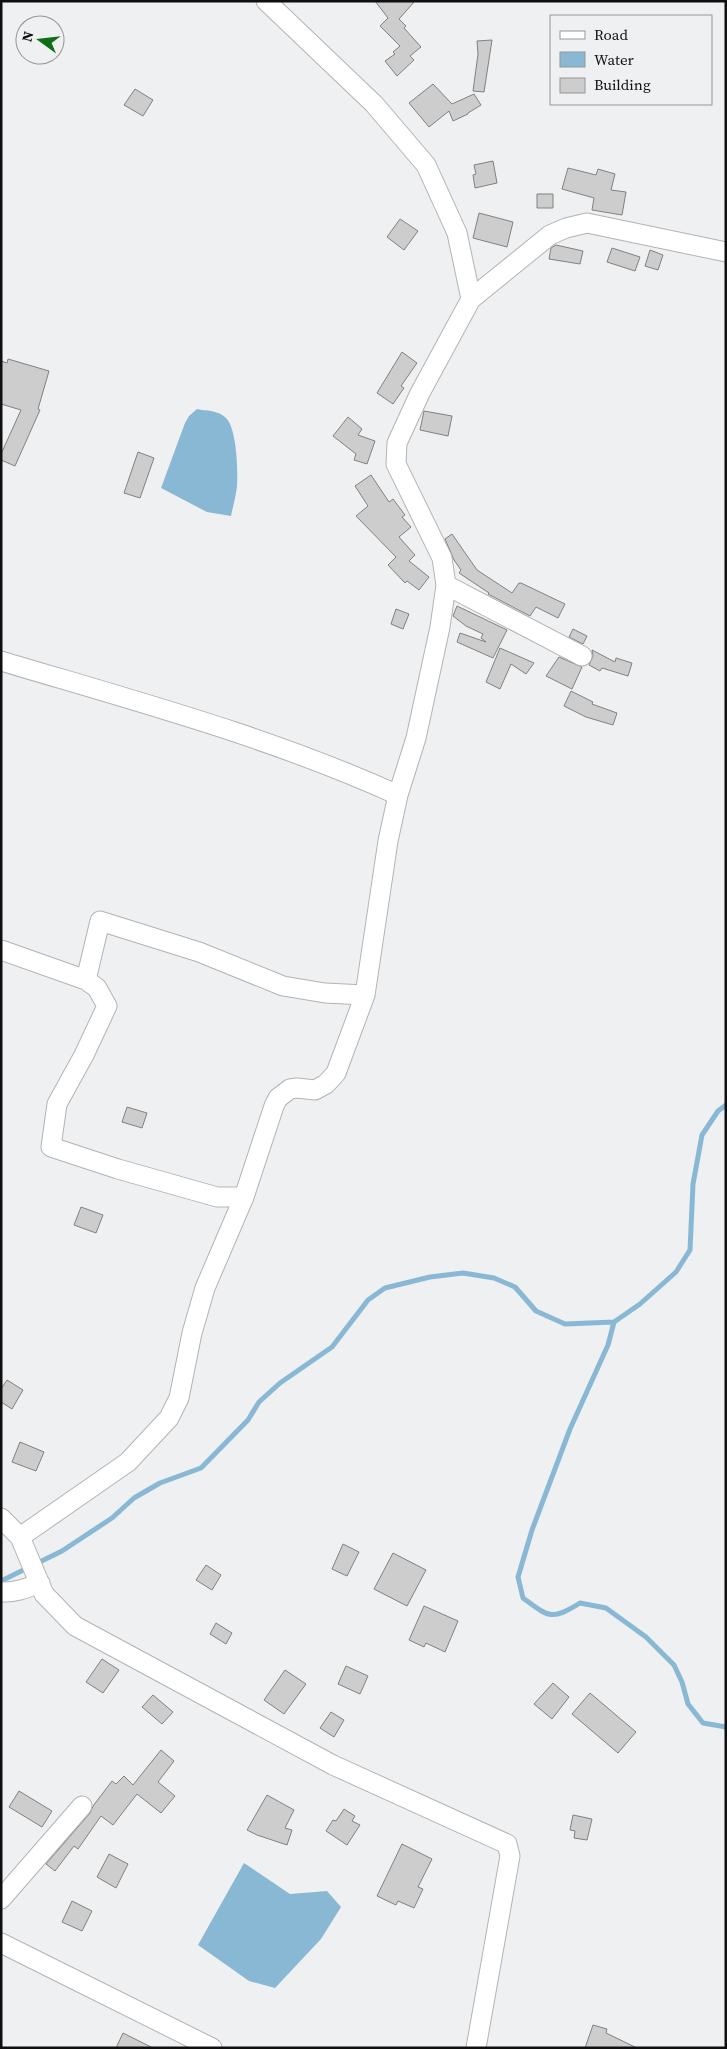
<svg xmlns="http://www.w3.org/2000/svg" width="727" height="2049" font-family="'Source Serif 4',serif">
<style>
.water{fill:#89b8d5}
.lines{fill:none;stroke-linecap:round;stroke-linejoin:round}
.stream{stroke:#89b8d5;stroke-width:5}
.building{fill:#cdcdce;stroke:#818182}
.street-casing{stroke:#b3b3b5;stroke-width:21}
.street{stroke:#fff;stroke-width:19}
</style>
<rect width="100%" height="100%" fill="#eff0f1"/>
<!-- water -->
<path class="water" d="M197,409C207,411 218,410 226,418C237,429 238,471 237,486C236,496 233,506 231,516L207,512L161,488L185,423L189,416Z
M244,1863L290,1894L327,1891L341,1907L321,1939L275,1988L249,1981L198,1945Z"/>
<g class="lines">
<!-- stream -->
<path class="stream" d="M726,1105L718,1111L702,1135L693,1184L690,1250L676,1272L640,1304L614,1322L608,1345L570,1429L532,1530L518,1577L523,1598C549,1617 551,1621 580,1603L606,1608L646,1637L674,1665L682,1682L688,1704L703,1723L726,1727
M1,1581L62,1551L112,1518L134,1498L160,1483L201,1468L248,1420L259,1402L280,1383L332,1347L368,1300L385,1288L430,1277L463,1273L494,1278L515,1287L536,1311L565,1324L614,1322"/>
</g>
<!-- building -->
<path class="building" d="M375,1H415L399,19L406,26L404,28L421,47L410,56L414,60L397,76L385,61L395,54L393,52L400,46L380,26L388,18Z
M492,40L484,92L473,91L478,54L477,41Z
M433,84L452,104L474,94L481,105L468,113V114L453,121L449,111L429,127L409,103Z
M135,89L153,100L143,116L124,105Z
M493,161L497,183L475,188L473,175L476,174L474,165Z
M568,168L596,175L598,169L615,174L611,190L626,192L622,215L592,210L594,198L562,189Z
M537,194H553V208H537Z
M479,213L513,222L507,247L473,238Z
M400,219L418,231L404,250L387,237Z
M556,245L583,251L580,264L549,259L551,248Z
M612,248L640,257L635,271L607,262Z
M650,250L663,255L658,270L645,266Z
M402,352L417,363L401,386L404,388L393,404L377,393Z
M8,359L49,371L38,409L40,410L15,466L1,460V454L21,410L1,404V361L7,363Z
M424,411L452,416L448,436L420,430Z
M348,417L362,429L358,435L375,441L367,464L354,460L356,454L333,436Z
M138,452L154,458L140,498L124,493Z
M371,475L389,502L393,499L405,515L402,517L411,527L399,537L415,555L409,561L429,577L419,590L407,581L405,583L388,565L396,557L356,516L368,506L355,486Z
M452,534L477,570L512,593L519,583H521L565,604L558,618L536,607L530,616L488,594L489,593L459,573L461,570L454,560L445,539Z
M457,606L507,630L493,658L457,642L460,633L486,642L481,638L483,634L466,626L453,616Z
M396,609L409,614L403,629L391,624Z
M573,629L587,636L583,644L569,637Z
M500,648L534,663L526,674L511,664L500,689L486,682Z
M592,650L615,662L616,658L632,663L628,676L602,668L600,671L589,665L593,656Z
M559,657L582,667L572,689L546,676Z
M571,691L593,702L592,704L617,713L613,725L586,717L564,706Z
M127,1107L147,1113L142,1128L122,1122Z
M81,1207L103,1215L96,1233L74,1225Z
M7,1380L23,1390L12,1409L1,1402V1389Z
M20,1442L44,1452L36,1471L12,1462Z
M343,1544L359,1552L347,1576L332,1569Z
M393,1553L426,1570L407,1606L374,1589Z
M206,1565L221,1575L212,1590L196,1580Z
M424,1606L458,1621L445,1652L426,1643L424,1647L409,1640Z
M216,1623L232,1633L226,1644L210,1634Z
M102,1659L119,1670L103,1693L86,1682Z
M346,1666L368,1676L360,1694L338,1684Z
M285,1670L306,1684L284,1714L264,1700Z
M553,1683L569,1697L552,1719L534,1704Z
M590,1693L636,1732L618,1753L572,1714Z
M153,1695L173,1712L162,1724L142,1707Z
M331,1712L344,1720L334,1737L320,1728Z
M161,1750L174,1761L158,1782L175,1796L161,1813L137,1794L113,1825L101,1816L78,1849L74,1846L55,1871L46,1864L90,1813L93,1806L112,1781L116,1784L124,1776L133,1785Z
M19,1791L52,1811L42,1827L9,1807Z
M267,1795L294,1810L285,1828L292,1830L287,1845L257,1835L247,1830Z
M344,1809L355,1816L352,1821L360,1825L347,1845L326,1831L333,1820L336,1821Z
M573,1815L592,1819L587,1840L574,1838L575,1831L570,1830Z
M402,1844L432,1859L418,1887L423,1889L414,1908L398,1901L396,1905L377,1896Z
M109,1854L128,1864L116,1888L97,1877Z
M72,1901L92,1911L82,1931L62,1922Z
M593,2025L607,2029L606,2033L637,2048H585Z
M123,2033L153,2048H116Z"/>
<g class="lines">
<defs>
<path id="street" d="M266,1L374,104L426,165L457,233L471,299L420,393L397,443L396,464L442,558L446,585L440,627L416,738L398,795L388,841L365,995L336,1073L326,1084L315,1090L297,1088L290,1089L278,1098L274,1106L244,1197L205,1288L192,1333L179,1398L169,1418L128,1462L20,1537L44,1594L75,1626L333,1765L507,1844L510,1856L476,2048
M471,299L550,235L566,228L587,223L726,252
M446,585L582,656
M1,661C135,701 270,737 398,795
M1,950L86,980L100,921L199,952L283,986L325,993L365,995
M86,980L97,988L107,1006L84,1055L57,1104L51,1147L118,1169L217,1197H244
M1,1518L20,1537
M1,1592C15,1593 27,1588 40,1583
M1,1899L82,1806
M1,1943L212,2048"/>
</defs>
<!-- street casing -->
<use href="#street" class="street-casing"/>
<!-- street -->
<use href="#street" class="street"/>
</g>
<!-- border -->
<rect width="727" height="2049" fill="none" stroke="#0f0f10" stroke-width="5"/>
<!-- legend -->
<rect x="550" y="15" width="162" height="90" fill="#eff0f1" stroke="#959697"/>
<rect x="560" y="31" width="25" height="8" fill="#ffffff" stroke="#959697"/>
<text x="594" y="40" font-size="15" fill="#0f0f10">Road</text>
<rect x="560" y="52" width="25" height="15" fill="#89b8d5" stroke="#959697"/>
<text x="594" y="65" font-size="15" fill="#0f0f10">Water</text>
<rect x="560" y="78" width="25" height="15" fill="#cdcdce" stroke="#959697"/>
<text x="594" y="90" font-size="15" fill="#0f0f10">Building</text>
<!-- north arrow -->
<g transform="translate(40 40) rotate(285)"><circle r="24" fill="#eff0f1" stroke="#959697"/>
<path d="M0-4L9 19L0 12L-9 19Z" fill="#106d18"/>
<text y="-8" font-size="14" font-weight="bold" text-anchor="middle" fill="#0f0f10">N</text>
</g>
</svg>
